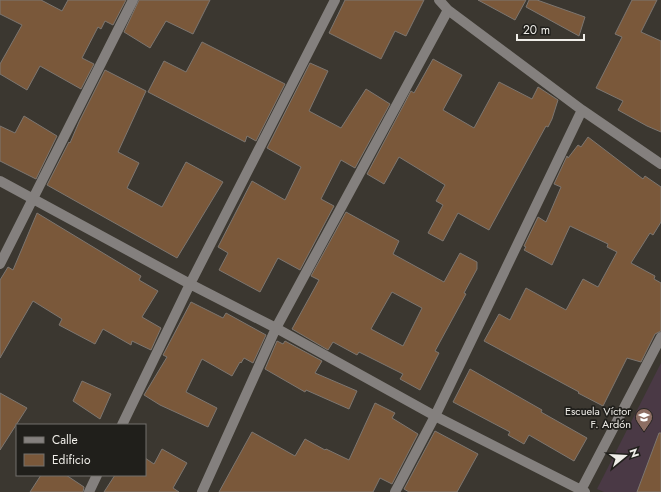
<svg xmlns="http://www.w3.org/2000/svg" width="661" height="492" font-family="Jost,sans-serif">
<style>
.education{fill:#4a3945}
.building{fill:#7a583a;stroke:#7d7670;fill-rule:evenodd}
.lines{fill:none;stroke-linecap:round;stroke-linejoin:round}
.minor{stroke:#84807e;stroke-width:10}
.labels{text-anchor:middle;stroke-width:3.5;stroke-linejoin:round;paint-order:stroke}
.poi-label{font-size:11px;fill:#efede8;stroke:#201f1b;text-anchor:end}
</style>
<rect width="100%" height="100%" fill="#3b3730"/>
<!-- education -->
<path class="education" d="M661,363V492H604L597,489Z"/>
<!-- building -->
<path class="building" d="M0,0H41L62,11L68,0H126L113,25L105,21L101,29L98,27L82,58L94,64L81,89L40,66L27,90L0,74V64L22,25L0,14Z
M139,0H210L193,34L166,21L150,48L124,32Z
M345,0H424L406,36L395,31L381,59L329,33Z
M478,0H526L515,20Z
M529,0H537L585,17L579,36L526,7Z
M632,0H657L641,32L661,41V132L647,126L618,110L623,101L596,88L622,37L615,34Z
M202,42L285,84L256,141L247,136L245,142L148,92L164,61L186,72Z
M433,59L462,75L443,110L474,128L499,82L532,99L538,87L558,100L552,119L548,127L546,126L489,230L458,213L443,241L428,233L443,205L436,201L445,185L399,157L384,184L367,174L411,91L414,93Z
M310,63L328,71L309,111L341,128L366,89L390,104L355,168L341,160L321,199L334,206L300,270L278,258L260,292L219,270L228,253L218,247L252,181L285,200L301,167L267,148Z
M105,70L146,91L118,152L139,163L127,188L162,207L186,162L223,182L177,258L47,185L69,142L70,143L79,122Z
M24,116L57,136L36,179L0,161V126L15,133Z
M588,137L643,179L645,176L661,187V222L653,235L650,233L631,263L655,276L654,279L661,283V331L655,334L641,362L627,358L603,406L578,393L579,392L484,341L499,314L510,320L526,288L566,310L583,279L598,287L617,252L607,247L608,244L570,226L552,265L524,250L526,247L524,246L538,217L546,222L561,187L554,184L567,156L568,158L578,145L581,147Z
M346,212L399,241L393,254L444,282L460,253L477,262V269L464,293L466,294L435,351L439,353L420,390L400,379L403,374L359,352L357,355L333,342L328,350L292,329L319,280L311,276ZM392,292L422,308L403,346L371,329Z
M37,213L141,276L139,280L158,291L142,317L161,328L151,350L132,341L131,345L103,329L95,344L59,325L62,319L33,301L0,358V280L8,267L13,270Z
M191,302L223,318L226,313L266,335L253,363L244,358L241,363L240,362L232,376L202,359L186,392L217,408L208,427L160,405L144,395L167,357L163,355Z
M277,341L283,344L285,341L322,361L315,373L357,391L349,409L306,390L305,392L265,369Z
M470,369L542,410L541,412L587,438L574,461L529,435L524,444L508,435L510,432L453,402Z
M82,381L111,394L100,419L73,401Z
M0,393L27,408L0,450Z
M375,403L395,413L392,418L418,434L392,484L380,478L373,492H219L252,432L295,456L305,439L325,450L326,449L349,460Z
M435,431L478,454L457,492H409L404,489Z
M659,433H661V492H637Z
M162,449L187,463L173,488L179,492H104L115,475H145V458L154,464Z
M41,475H66L84,487L83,492H30Z"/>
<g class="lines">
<!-- minor -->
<path class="minor" d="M439,0L448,10L582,110L661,164
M0,181L190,284L276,328L435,416L585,492
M0,264L133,0
M122,425L190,284L335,0
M581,490L661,337
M89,492L97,475
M202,492L276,328L448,10
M395,492L435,416L582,110"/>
</g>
<!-- icons -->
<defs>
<symbol id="school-pin" viewBox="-11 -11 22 30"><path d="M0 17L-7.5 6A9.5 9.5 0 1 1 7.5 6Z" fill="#8d6e63" stroke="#201f1b"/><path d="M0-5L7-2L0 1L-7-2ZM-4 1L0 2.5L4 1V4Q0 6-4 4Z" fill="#fff"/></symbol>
</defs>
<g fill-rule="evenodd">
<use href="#school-pin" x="634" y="407" width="20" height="27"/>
</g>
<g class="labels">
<!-- poi labels -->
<g class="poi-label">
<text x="631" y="415">Escuela Víctor<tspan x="631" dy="13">F. Ardón</tspan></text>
</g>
</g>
<!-- legend -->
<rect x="16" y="424" width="130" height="52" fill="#201f1b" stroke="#73716d"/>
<rect x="24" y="437" width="20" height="6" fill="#84807e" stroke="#73716d"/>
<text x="52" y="444" font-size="12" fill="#efede8">Calle</text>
<rect x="24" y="454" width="20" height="12" fill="#7a583a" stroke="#73716d"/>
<text x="52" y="464" font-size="12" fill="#efede8">Edificio</text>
<!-- north arrow -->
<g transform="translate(625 456) rotate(72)" stroke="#201f1b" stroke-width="3" paint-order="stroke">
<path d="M0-3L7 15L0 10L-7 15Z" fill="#efede8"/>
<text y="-6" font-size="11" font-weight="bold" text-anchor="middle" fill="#efede8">N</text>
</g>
<!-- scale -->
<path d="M517 34v6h67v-6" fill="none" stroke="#efede8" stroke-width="2"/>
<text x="523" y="34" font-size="12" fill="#efede8" stroke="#201f1b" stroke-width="3" paint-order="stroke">20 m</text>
</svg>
